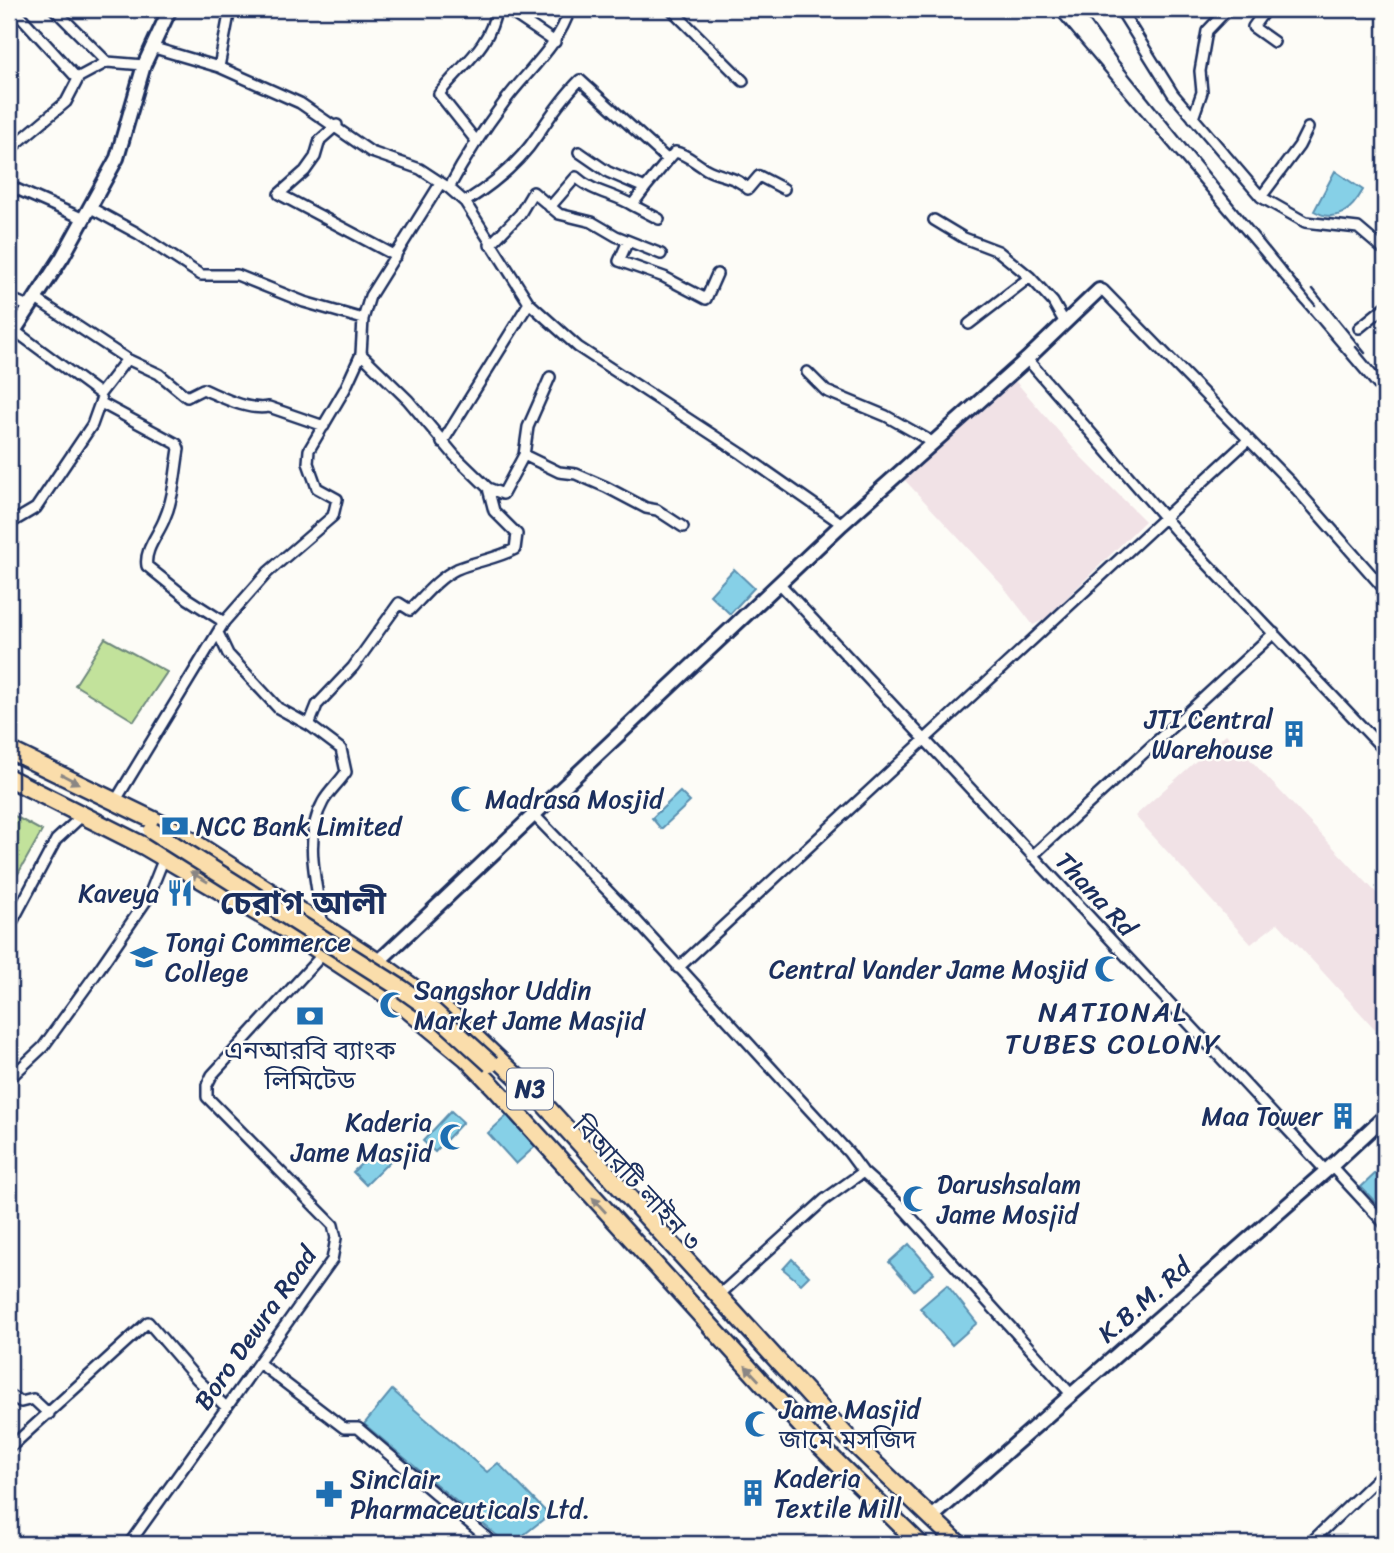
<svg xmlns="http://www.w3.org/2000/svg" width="1394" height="1553" font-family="Sriracha,'Noto Sans Bengali',sans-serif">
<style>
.built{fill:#f1e2e6}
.green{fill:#c2e29b;stroke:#6e887c;stroke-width:2}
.water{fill:#86d0e7;stroke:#5b90b0;stroke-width:2}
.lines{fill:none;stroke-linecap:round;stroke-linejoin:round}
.street-casing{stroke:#1b2f5e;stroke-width:14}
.secondary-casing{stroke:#1b2f5e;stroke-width:18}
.highway-casing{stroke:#1b2f5e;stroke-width:21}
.street{stroke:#fdfcf7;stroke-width:9}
.secondary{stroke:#fdfcf7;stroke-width:12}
.highway{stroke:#faddab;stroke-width:16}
.rail{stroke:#1b2f5e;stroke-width:2.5}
.highway-bridge-casing{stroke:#1b2f5e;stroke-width:21;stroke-linecap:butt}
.highway-bridge{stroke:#faddab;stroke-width:16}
.oneway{fill:#8a8684}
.labels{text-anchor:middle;stroke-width:5;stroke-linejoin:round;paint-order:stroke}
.shield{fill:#fdfcf7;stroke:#5f6c8c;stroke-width:2}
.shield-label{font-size:24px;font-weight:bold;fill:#1b2f5e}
.poi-label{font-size:26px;fill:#1b2f5e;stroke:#fdfcf7;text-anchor:start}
.street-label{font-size:26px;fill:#1b2f5e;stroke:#fdfcf7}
.neighbourhood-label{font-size:28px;letter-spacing:2px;fill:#1b2f5e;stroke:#fdfcf7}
.district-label{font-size:33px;font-weight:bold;fill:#1b2f5e;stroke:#fdfcf7}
</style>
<rect width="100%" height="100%" fill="#fdfcf7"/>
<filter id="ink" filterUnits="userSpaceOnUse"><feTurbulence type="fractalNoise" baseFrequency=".0143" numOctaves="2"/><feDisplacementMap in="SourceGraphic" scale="14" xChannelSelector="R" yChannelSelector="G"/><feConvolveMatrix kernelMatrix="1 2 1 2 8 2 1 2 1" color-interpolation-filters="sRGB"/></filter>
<g filter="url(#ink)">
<!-- built -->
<path class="built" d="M1010,375L1079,455L1145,521L1045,619L1033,625L1003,586L901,476Z
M1226,734L1385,902V1018L1375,1029L1278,923L1251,944L1135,816Z"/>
<!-- green -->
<path class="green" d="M105,638L167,672L134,721L75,685Z
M9,813L42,831L9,890Z"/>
<!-- water -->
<path class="water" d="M1335,171L1363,190C1352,210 1337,224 1314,211Z
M734,569L754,588L730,614L710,595Z
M680,792L690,802L661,829L652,818Z
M451,1111L463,1122L435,1152L423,1141Z
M510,1113L538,1144L516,1164L488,1133Z
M378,1147L391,1160L366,1185L353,1172Z
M1377,1172L1385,1180V1212L1361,1187Z
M909,1244L934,1273L914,1290L889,1262Z
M792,1259L809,1276L801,1284L783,1269Z
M947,1285L977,1323L952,1345L920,1308Z
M392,1390L487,1472L498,1463L549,1515L512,1544H507L364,1424Z"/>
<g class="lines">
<defs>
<path id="street" d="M14,9L75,76L79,77L107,62L144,65
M54,9L107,62
M506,9L555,42
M671,9L743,81
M1120,9L1173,94L1261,197L1305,222L1358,228L1385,251
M1266,9L1253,27L1274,42
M151,47L219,67L300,103L371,152L420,169L449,188L465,202L529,303L578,347L742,454L842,524
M219,67L230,9
M1193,118L1202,92L1200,71L1207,31L1228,9
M337,125L320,140L315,157L305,171L279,194L396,256
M477,142L439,94C460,66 491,47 496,9
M9,150L66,102L79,77
M579,152L608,172L645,188L668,160
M14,188L84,219
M449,188C465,158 484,129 505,101C528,70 558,47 570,9
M1261,197L1299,146L1308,128
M465,202C492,185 519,163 537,136C550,116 563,97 580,80L668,160L675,152C687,154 695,163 706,169C720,177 737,176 748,189L759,176L784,189
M632,205L659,219
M550,207L576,177C592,192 614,194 632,205L645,188
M91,208L137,233L201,275H237L304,302L363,319
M934,220L964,238L998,251L1030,277L1053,302L1065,323
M628,241L619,261L664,277L706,299L717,274
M490,245L520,214L533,192L559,214L592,222L616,236L661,254
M1099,290H1103L1291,483L1385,590
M9,298L30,307
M36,299L127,359
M969,324L1030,277
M1359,328L1385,307
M15,331L100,394L127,359L159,374L187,397L203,389C222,397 247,411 269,407L324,426
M1027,359L1176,531L1385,751
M807,372L826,391L886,416L934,443
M101,403L177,444L179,449C175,473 174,498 164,520C158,535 144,550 147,566L188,599L224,622
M442,443L529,303
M524,455L559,472L576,474L606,487L646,508L657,510L683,527
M488,488L503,494L524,455L528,427L550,377
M9,524L36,508L92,425L101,400
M780,584L1326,1171L1334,1169L1385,1224
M218,633L228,654L278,708L309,725L341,749L346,772C339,783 329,791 323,802C302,839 318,888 323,927
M309,725L317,705L353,667L399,603L410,610C424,596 438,578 457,569C476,561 496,559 515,549L517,534L494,511L488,488L455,456L408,400L361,354
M116,800L224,622L268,572L333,516L337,499L317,488L308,463L309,450L345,389L361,354L363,319L370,296L440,184
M534,815L635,919L849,1153L863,1172L824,1200L718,1296
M1032,856L1274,633
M9,928L56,840L84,814
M678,968L1247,441
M9,1079L43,1047L95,975L148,898L164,858
M863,1172L901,1206L1071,1394
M259,1363L344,1428H358L494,1544
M9,1395L21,1402L33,1399L49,1414
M14,1444L148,1322L197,1379L225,1406
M129,1544L332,1260L336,1238L333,1225L207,1097V1085L212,1075L323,954
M1309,1544L1385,1471"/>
<path id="secondary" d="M9,339L63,256L117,158L144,65L170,9
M378,962L842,524L1027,359L1099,290
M931,1518L1326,1171L1385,1116"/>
<path id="highway" d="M9,750L178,832L378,962L453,1016L533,1092L850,1440L959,1544
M9,778L144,846L300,938L402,1005L466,1058L494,1087L814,1440L920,1544"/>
</defs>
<!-- street casing -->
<use href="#street" class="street-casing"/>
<!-- secondary casing -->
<use href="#secondary" class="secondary-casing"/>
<!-- highway casing -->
<use href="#highway" class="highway-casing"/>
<!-- street -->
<use href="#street" class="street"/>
<!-- secondary -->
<use href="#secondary" class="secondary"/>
<!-- highway -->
<use href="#highway" class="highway"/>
<!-- rail -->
<path class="rail" d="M1052,9L1385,402
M1081,9L1118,61L1315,305
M1313,289L1365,353
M1356,347L1385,382"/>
<defs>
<path id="highway-bridge" d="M152,831L402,989L433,1011L491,1064"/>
</defs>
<!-- highway-bridge casing -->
<use href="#highway-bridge" class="highway-bridge-casing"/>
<!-- highway-bridge -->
<use href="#highway-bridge" class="highway-bridge"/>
</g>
<!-- one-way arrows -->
<defs><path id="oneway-solid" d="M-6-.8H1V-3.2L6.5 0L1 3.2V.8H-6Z" transform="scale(1.75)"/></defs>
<g class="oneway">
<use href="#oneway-solid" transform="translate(70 779) rotate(28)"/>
<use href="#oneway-solid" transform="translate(199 877) rotate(-150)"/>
<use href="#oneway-solid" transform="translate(599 1205) rotate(-132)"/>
<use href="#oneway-solid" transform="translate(752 1373) rotate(-133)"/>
</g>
</g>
<!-- icons -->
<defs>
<symbol id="building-bare" viewBox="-9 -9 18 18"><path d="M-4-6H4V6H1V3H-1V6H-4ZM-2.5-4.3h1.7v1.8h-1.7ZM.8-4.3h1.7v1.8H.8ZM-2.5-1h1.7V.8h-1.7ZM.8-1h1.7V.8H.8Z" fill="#1f6fb2" stroke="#fdfcf7" stroke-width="2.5" paint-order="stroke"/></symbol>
<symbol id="mosque-bare" viewBox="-9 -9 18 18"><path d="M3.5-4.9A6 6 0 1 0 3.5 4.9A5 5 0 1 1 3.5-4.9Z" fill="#1f6fb2" stroke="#fdfcf7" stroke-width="2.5" paint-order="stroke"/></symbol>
<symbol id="bank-bare" viewBox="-9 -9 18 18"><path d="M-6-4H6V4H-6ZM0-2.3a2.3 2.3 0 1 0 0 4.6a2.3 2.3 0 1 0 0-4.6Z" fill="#1f6fb2" stroke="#fdfcf7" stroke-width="2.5" paint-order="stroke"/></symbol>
<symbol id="restaurant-bare" viewBox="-9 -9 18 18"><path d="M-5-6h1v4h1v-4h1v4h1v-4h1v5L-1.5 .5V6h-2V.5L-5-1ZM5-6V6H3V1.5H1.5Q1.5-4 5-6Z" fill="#1f6fb2" stroke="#fdfcf7" stroke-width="2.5" paint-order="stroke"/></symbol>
<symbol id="university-bare" viewBox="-9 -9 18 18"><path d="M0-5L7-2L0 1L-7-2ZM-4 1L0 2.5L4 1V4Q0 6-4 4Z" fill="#1f6fb2" stroke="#fdfcf7" stroke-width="2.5" paint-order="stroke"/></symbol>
<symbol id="pharmacy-bare" viewBox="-9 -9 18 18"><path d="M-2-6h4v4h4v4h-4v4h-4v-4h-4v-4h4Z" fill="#1f6fb2" stroke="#fdfcf7" stroke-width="2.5" paint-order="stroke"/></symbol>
</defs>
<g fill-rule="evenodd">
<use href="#building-bare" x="1275" y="715" width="38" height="38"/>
<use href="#mosque-bare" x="445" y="780" width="38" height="38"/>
<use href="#bank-bare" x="156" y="807" width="38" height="38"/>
<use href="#restaurant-bare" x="161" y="874" width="38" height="38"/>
<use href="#university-bare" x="125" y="938" width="38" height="38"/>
<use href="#mosque-bare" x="1089" y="950" width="38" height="38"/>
<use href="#mosque-bare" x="374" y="986" width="38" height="38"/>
<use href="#bank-bare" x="291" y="997" width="38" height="38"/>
<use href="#building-bare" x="1324" y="1097" width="38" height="38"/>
<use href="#mosque-bare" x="434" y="1118" width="38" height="38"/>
<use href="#mosque-bare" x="897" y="1180" width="38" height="38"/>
<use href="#mosque-bare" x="739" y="1405" width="38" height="38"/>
<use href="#building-bare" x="734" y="1474" width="38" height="38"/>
<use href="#pharmacy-bare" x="310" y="1475" width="38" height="38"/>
</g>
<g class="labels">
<!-- shield labels -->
<rect class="shield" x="507" y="1068.5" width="46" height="41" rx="5"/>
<g class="shield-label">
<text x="530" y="1097">N3</text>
</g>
<!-- poi labels -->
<g class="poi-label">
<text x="1273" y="728" text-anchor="end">JTI Central<tspan x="1273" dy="30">Warehouse</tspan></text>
<text x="485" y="808">Madrasa Mosjid</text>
<text x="196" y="835">NCC Bank Limited</text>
<text x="159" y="902" text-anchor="end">Kaveya</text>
<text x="165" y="951">Tongi Commerce<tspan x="165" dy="30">College</tspan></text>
<text x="1087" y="978" text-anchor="end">Central Vander Jame Mosjid</text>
<text x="414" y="999">Sangshor Uddin<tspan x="414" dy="30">Market Jame Masjid</tspan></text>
<text x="310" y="1059" text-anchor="middle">এনআরবি ব্যাংক<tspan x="310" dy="30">লিমিটেড</tspan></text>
<text x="1322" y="1125" text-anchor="end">Maa Tower</text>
<text x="432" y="1131" text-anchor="end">Kaderia<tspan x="432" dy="30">Jame Masjid</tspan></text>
<text x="937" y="1193">Darushsalam<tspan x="937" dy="30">Jame Mosjid</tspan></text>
<text x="779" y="1418">Jame Masjid<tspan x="779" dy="30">জামে মসজিদ</tspan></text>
<text x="774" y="1487">Kaderia<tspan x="774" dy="30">Textile Mill</tspan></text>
<text x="350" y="1488">Sinclair<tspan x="350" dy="30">Pharmaceuticals Ltd.</tspan></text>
</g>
<!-- street labels -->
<g class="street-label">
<text transform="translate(1096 894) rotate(47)" y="9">Thana Rd</text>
<text transform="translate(637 1183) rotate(47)" y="9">বিআরটি লাইন ৩</text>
<text transform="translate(1144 1300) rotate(-41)" y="9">K.B.M. Rd</text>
<text transform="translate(255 1328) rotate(-55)" y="9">Boro Dewra Road</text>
</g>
<!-- neighbourhood labels -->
<g class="neighbourhood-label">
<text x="1113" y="1021">NATIONAL<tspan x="1113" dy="32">TUBES COLONY</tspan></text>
</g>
<!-- district labels -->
<g class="district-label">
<text x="303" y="914">চেরাগ আলী</text>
</g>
</g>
<!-- margin -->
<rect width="1394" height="1553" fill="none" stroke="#fdfcf7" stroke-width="35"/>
<rect x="18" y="18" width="1359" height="1518" fill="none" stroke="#1b2f5e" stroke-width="2.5" filter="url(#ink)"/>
</svg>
